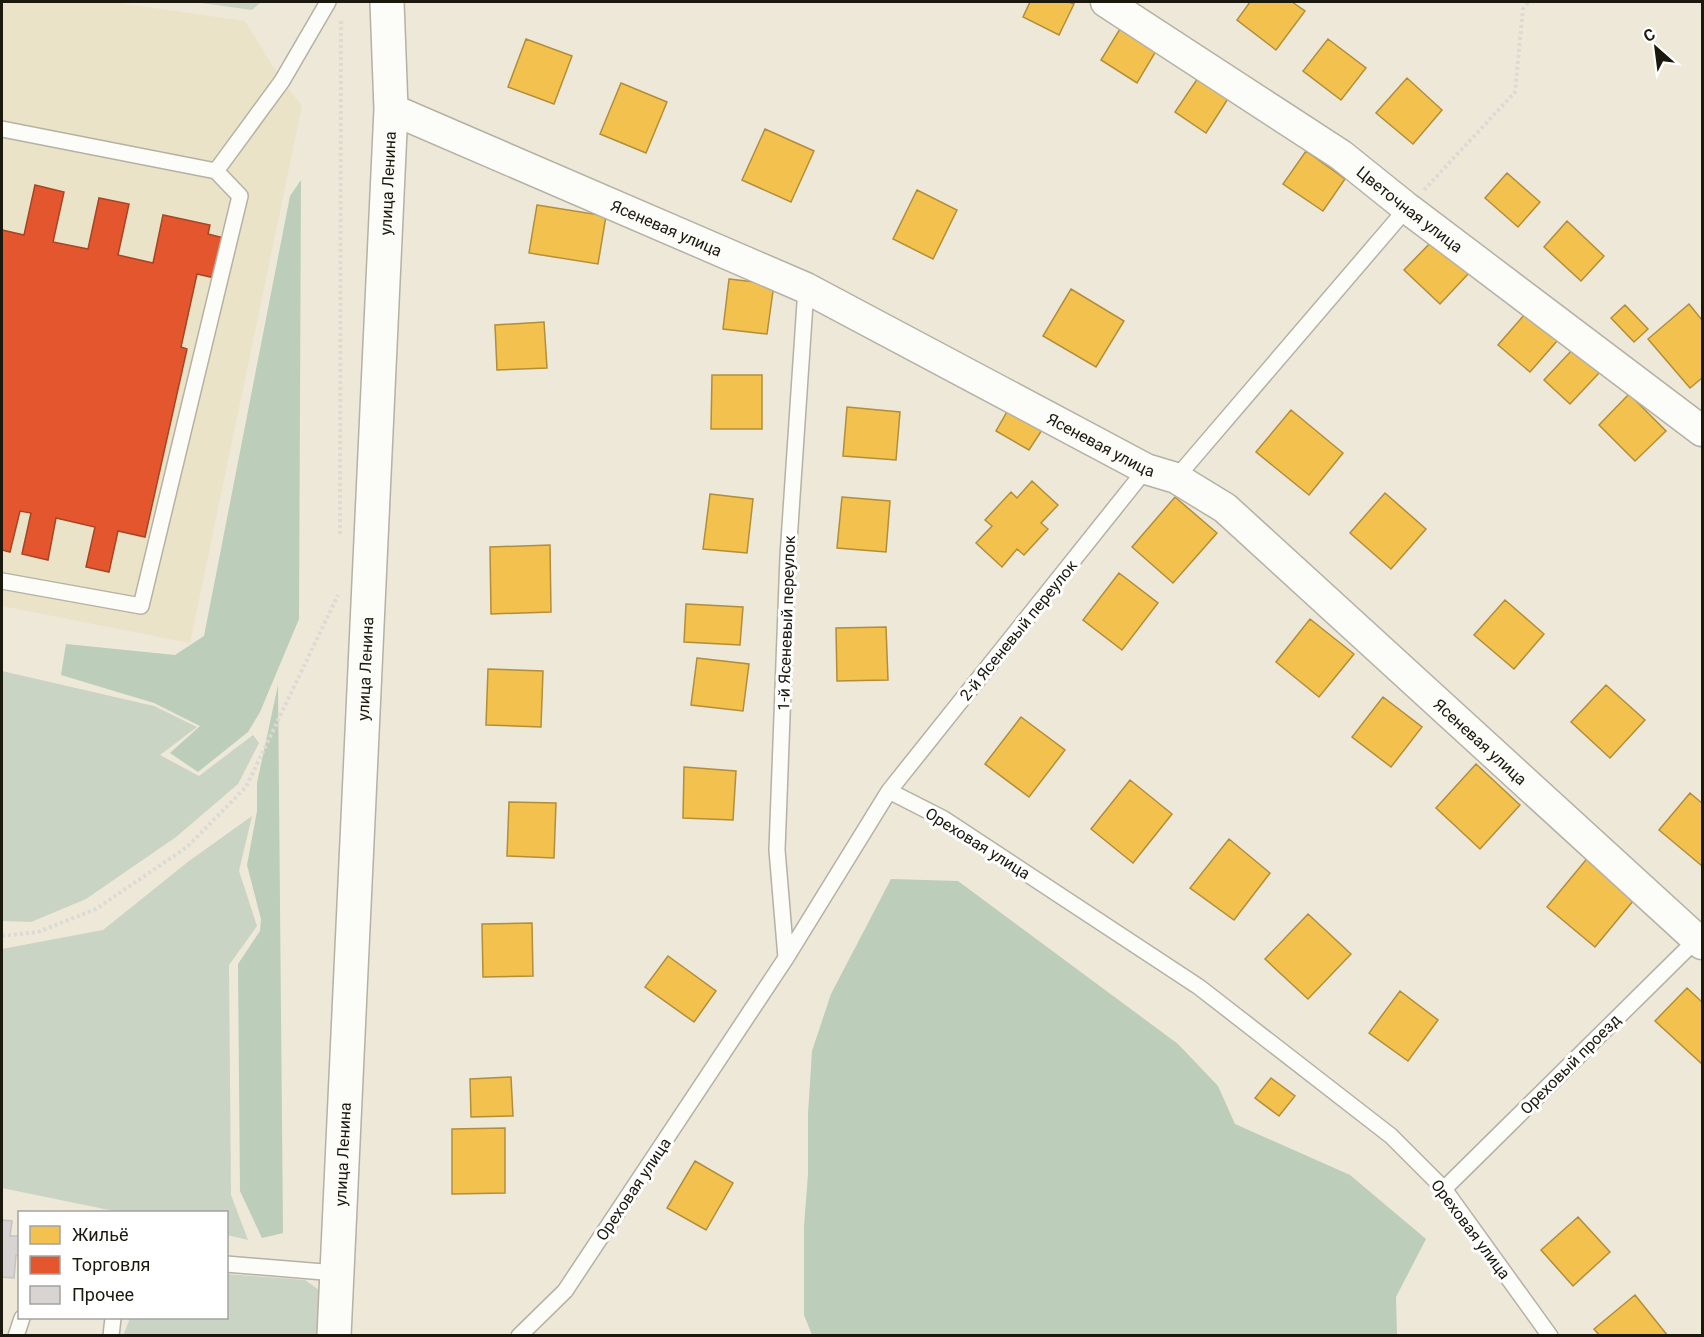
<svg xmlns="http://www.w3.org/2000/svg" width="1704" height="1337" font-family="Roboto,sans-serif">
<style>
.built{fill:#ebe3c7}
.green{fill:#cad4c4}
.forest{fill:#bccdb9}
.homes{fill:#f2c14e;stroke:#b28e3a;stroke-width:1.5}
.shops{fill:#e4572e;stroke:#a84424;stroke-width:1.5}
.building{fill:#d8d4d3;stroke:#c6c3c0;stroke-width:1.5}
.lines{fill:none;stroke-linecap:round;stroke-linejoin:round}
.lane-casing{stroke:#b5b1a4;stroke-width:18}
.street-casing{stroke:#b5b1a4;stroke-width:33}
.secondary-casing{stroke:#b5b1a4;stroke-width:36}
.path{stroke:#dcdad5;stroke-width:4;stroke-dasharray:3 3;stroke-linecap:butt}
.lane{stroke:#fcfcf9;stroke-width:15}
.street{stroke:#fcfcf9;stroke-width:30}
.secondary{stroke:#fcfcf9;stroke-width:33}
.labels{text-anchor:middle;stroke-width:6;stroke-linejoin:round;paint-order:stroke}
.street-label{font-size:16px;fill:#1b180d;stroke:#fff}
</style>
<rect width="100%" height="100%" fill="#ede8d7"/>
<!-- built -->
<path class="built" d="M2,2H112L245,21L282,81L302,106L190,643L2,606Z"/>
<!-- green -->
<path class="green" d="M195,2H261L252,10Z
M2,671L154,706L197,727L160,755L199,776L253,735L259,743L238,784L176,837L86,899L31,922L2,921Z
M252,816L239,871L257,926L229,965L231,1195L248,1240L227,1235L226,1212H119L2,1188V949L103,930L189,861Z
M227,1274L305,1280L322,1292V1335L123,1336L130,1318H226Z"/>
<!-- forest -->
<path class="forest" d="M301,180L299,619L260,712L248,732L198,772L170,753L200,726L154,703L61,675L66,644L175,655L204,636L290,196Z
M278,685L283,1233L262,1238L240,1191L238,964L260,931L261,919L247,865L257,811V783Z
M891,879L958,881L1178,1044L1218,1086L1235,1124L1350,1175L1426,1239L1396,1297L1397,1335H812L804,1315V1227L808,1174V1114L812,1051L831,994Z"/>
<!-- homes -->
<path class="homes" d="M1030,2H1069L1074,4L1059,35L1023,17Z
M1250,2H1292L1305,11L1276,50L1237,20Z
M1123,24L1159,46L1137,83L1101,60Z
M526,39L572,56L554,104L508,87Z
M1328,39L1366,68L1341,100L1303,71Z
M1202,72L1233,91L1206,133L1175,112Z
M1407,78L1442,110L1413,144L1376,113Z
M621,83L667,102L646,153L600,134Z
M765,129L814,151L791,202L742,180Z
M1306,151L1345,179L1323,211L1283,184Z
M1507,173L1540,202L1518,227L1485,198Z
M917,190L957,210L933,259L893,239Z
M537,205L606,216L598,264L529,253Z
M1567,221L1604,256L1581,281L1544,247Z
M1434,239L1469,273L1440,304L1404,270Z
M729,279L774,284L767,334L723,329Z
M1071,289L1124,321L1096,367L1043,336Z
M1689,304L1702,320V378L1690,388L1648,339Z
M1625,305L1648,329L1634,342L1611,318Z
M1525,314L1557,341L1530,372L1498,345Z
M544,322L547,368L497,370L495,325Z
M1573,349L1599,373L1570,404L1544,380Z
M712,375H762V429H711Z
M1629,394L1666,431L1635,461L1599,425Z
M847,407L900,412L896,460L843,456Z
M1008,410L1042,430L1029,450L996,431Z
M1291,410L1343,453L1309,495L1256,452Z
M1032,481L1058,505L1041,523L1048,529L1024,555L1017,549L1002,567L976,543L992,526L985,520L1011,492L1017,498Z
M1385,493L1426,529L1391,569L1350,533Z
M710,494L753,499L747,553L703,549Z
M842,497L890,501L886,552L837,548Z
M1175,497L1217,533L1173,583L1132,547Z
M550,545L551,612L491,614L490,547Z
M1119,573L1158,603L1122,650L1083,620Z
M1505,600L1544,634L1514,669L1474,635Z
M686,604L743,607L740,645L684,642Z
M1310,619L1354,654L1319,697L1276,662Z
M886,627L888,680L837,681L836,628Z
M697,658L749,664L743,711L691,705Z
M488,669L543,671L541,727L486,725Z
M1606,685L1645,720L1610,758L1571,722Z
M1383,697L1422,727L1391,767L1352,737Z
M1021,717L1065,750L1029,797L985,764Z
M1476,764L1520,805L1480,849L1436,808Z
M684,767L736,771L733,820L683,818Z
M1130,780L1172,814L1133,863L1091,829Z
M1690,793L1702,803V866L1659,830Z
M509,802L556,803L554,858L507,856Z
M1229,839L1270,873L1234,920L1190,888Z
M1590,855L1638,895L1595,947L1547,907Z
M1308,914L1351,954L1308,999L1265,959Z
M532,923L533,976L483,977L482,924Z
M668,956L716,991L694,1022L645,987Z
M1687,988L1702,1002V1064L1655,1021Z
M1400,991L1438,1020L1408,1061L1369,1033Z
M511,1077L513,1116L471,1117L470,1079Z
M1271,1078L1295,1096L1279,1116L1255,1098Z
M505,1128V1193L452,1194V1129Z
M695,1161L733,1183L706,1230L667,1208Z
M1578,1217L1610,1252L1573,1286L1541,1250Z
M1635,1295L1668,1336H1600L1594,1329Z"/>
<!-- shops -->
<path class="shops" d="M35,185L64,192L53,242L88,249L99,198L129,204L118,255L153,263L163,215L210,225L208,234L224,238L215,278L197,274L181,347L187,349L145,537L118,531L109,572L86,567L95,527L56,518L48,560L22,554L31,513L20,511L10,552L2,550V230L24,235Z"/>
<!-- building -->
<path class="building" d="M2,1220L12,1221L10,1236H20V1256L16,1255L14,1278L2,1277Z"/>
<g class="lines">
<defs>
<path id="lane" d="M2,129L216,171L282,81L328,2
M1176,478L1407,208
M2,581L141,606L240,196L216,171
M889,791L1146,469
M786,958L777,850L788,556L806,288
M1444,1189L1697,939
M226,1264L336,1273
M16,1336L22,1318
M111,1336L113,1318
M519,1336L565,1291L786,958L889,791L944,819L1199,987L1391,1136L1444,1189L1550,1336"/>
<g id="street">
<path id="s1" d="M1106,2L1341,155L1407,208L1702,431"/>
<path id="s2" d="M391,109L806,288L1146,469L1176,478L1225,508L1702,944"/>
</g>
<g id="secondary">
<path id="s3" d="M334,1336L391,109L387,2"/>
</g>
</defs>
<!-- lane casing -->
<use href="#lane" class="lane-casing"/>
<!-- street casing -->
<use href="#street" class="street-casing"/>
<!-- secondary casing -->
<use href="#secondary" class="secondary-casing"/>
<!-- path -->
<path class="path" d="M1424,190L1515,92L1523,9L1529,2
M340,534L341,19
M2,936L38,932L96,909L187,847L246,787L338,595"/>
<!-- lane -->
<use href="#lane" class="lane"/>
<!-- street -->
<use href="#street" class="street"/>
<!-- secondary -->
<use href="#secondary" class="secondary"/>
</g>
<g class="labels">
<!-- street labels -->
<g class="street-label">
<text dy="6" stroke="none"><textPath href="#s3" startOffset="1154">улица Ленина</textPath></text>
<text dy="6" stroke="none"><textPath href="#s1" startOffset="368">Цветочная улица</textPath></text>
<text dy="6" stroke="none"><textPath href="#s2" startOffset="300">Ясеневая улица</textPath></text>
<text dy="6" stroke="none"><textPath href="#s2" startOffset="786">Ясеневая улица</textPath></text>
<text transform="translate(786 623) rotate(-88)" y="6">1-й Ясеневый переулок</text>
<text transform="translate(1018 630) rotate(-51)" y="6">2-й Ясеневый переулок</text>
<text dy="6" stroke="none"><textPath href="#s3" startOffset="668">улица Ленина</textPath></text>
<text dy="6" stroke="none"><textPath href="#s2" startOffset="1272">Ясеневая улица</textPath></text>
<text transform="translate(978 843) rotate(32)" y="6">Ореховая улица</text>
<text transform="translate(1570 1064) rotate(-45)" y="6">Ореховый проезд</text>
<text dy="6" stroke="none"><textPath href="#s3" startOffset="182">улица Ленина</textPath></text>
<text transform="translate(633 1189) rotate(-56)" y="6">Ореховая улица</text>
<text transform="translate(1471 1229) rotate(53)" y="6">Ореховая улица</text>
</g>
</g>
<!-- border -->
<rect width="1704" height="1337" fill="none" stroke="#1b180d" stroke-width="6"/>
<!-- legend -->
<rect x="18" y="1211" width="210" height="108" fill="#ffffff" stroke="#a4a39e" stroke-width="1.5"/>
<rect x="30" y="1226" width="30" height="18" fill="#f2c14e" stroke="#a4a39e" stroke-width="1.5"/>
<text x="72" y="1241" font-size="18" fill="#1b180d">Жильё</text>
<rect x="30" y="1256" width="30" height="18" fill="#e4572e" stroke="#a4a39e" stroke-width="1.5"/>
<text x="72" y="1271" font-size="18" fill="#1b180d">Торговля</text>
<rect x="30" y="1286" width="30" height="18" fill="#d8d4d3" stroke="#a4a39e" stroke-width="1.5"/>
<text x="72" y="1301" font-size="18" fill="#1b180d">Прочее</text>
<!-- north arrow -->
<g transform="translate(1656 48) rotate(332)" stroke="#ffffff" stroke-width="4.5" paint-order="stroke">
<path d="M0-4.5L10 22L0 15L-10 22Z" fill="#1b180d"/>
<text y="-9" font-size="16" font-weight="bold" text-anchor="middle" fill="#1b180d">С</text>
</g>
</svg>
